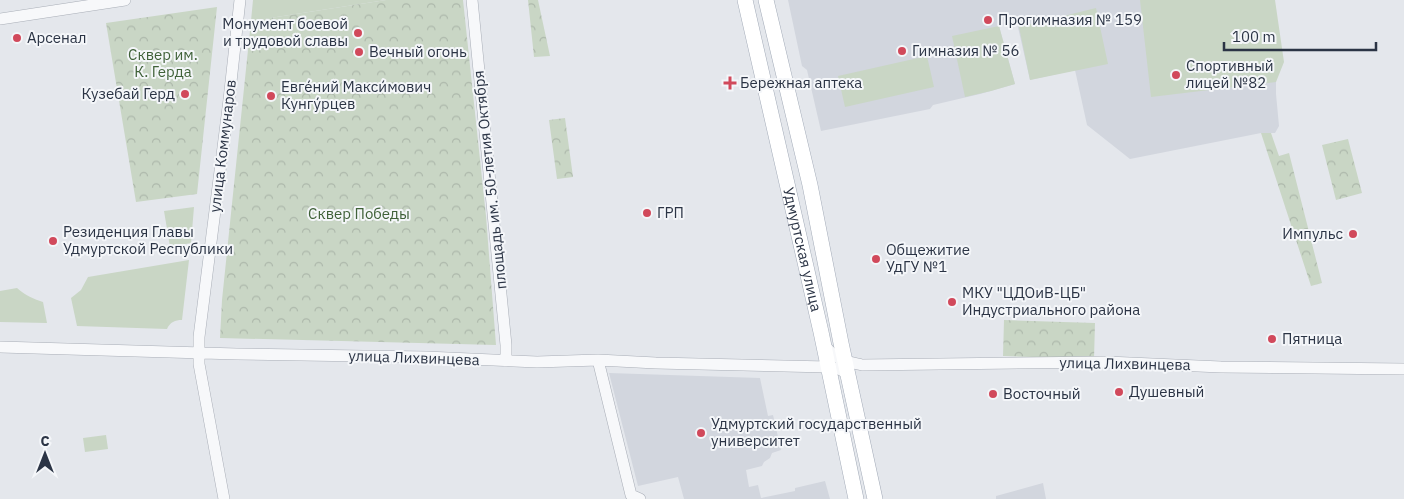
<svg xmlns="http://www.w3.org/2000/svg" width="1404" height="499" font-family="'IBM Plex Sans',sans-serif">
<style>
.built{fill:#d2d6de}
.grass{fill:#c9d6c5}
.forest{fill:url(#forest-crowns)}
.lines{fill:none;stroke-linecap:round;stroke-linejoin:round}
.minor-casing{stroke:#a9aeb7;stroke-width:12}
.major-casing{stroke:#a3abb8;stroke-width:16}
.minor{stroke:#f7f8fa;stroke-width:11}
.major{stroke:#fff;stroke-width:15}
.poi-dot{fill:#d1495b;stroke:#f4f6f9;stroke-width:2}
.labels{text-anchor:middle;stroke-width:4;stroke-linejoin:round;paint-order:stroke}
.poi-label{font-size:15px;fill:#2b3445;stroke:#f4f6f9;text-anchor:start}
.park-label{font-size:15px;fill:#3f6138;stroke:#f4f6f9}
.street-label{font-size:15px;fill:#2b3445;stroke:#f4f6f9}
</style>
<defs>
<pattern id="forest-crowns" width="20" height="18" patternUnits="userSpaceOnUse" patternTransform="scale(1.25)"><rect width="20" height="18" fill="#c9d6c5"/><path d="M2 6a3 3 0 1 1 6 0M12 15a3 3 0 1 1 6 0" fill="none" stroke="#adb8ab"/></pattern>
</defs>
<rect width="100%" height="100%" fill="#e4e7ec"/>
<!-- built -->
<path class="built" d="M788,0H1263L1276,82V94L1279,126L1275,133H1261L1130,159L1087,125L1075,70L1030,80L1017,23L999,26L1015,84L980,94L933,105L930,109L821,131L807,70L802,66Z
M609,373L760,378L768,416L773,415L781,450L772,453L770,458L764,462L762,466L746,470L749,487L758,485L761,498L795,491V488L825,481L830,499H684L678,477L638,486Z
M1043,483L1046,499H996V496Z"/>
<!-- grass -->
<path class="grass" d="M253,0H386L251,21Z
M1140,0H1275L1284,62L1276,82L1151,97Z
M1096,8L1108,64L1030,80L1019,27Z
M999,26L1015,84L991,91L965,97L952,36Z
M927,56L934,87L845,107L838,76Z
M194,207L191,243L170,247L164,211Z
M189,260L182,320C175,320 170,322 167,329L77,326L71,298L81,290L88,277Z
M17,288C25,295 33,299 43,302L47,323L0,322V291Z
M106,435L108,449L85,452L83,438Z"/>
<!-- forest -->
<path class="forest" d="M386,0H463L486,216L496,345L220,338L222,300L251,21Z
M528,0H538L550,56L534,57Z
M217,7L197,194L136,202L106,23Z
M565,118L573,177L557,179L549,120Z
M1261,133H1271L1279,156L1289,153L1322,283L1311,286Z
M1348,139L1362,193L1336,200L1322,145Z
M1004,320L1095,323L1094,359L1003,356Z"/>
<g class="lines">
<defs>
<path id="minor" d="M472,0L506,345V361
M0,19L125,0
M825,346C838,361 844,361 862,365L1107,362L1221,367L1404,369
M0,347L237,354L426,357L537,362L598,360L656,363L828,367L839,369L848,374
M598,360L631,495L640,499
M224,499L199,364V337L229,100L240,0"/>
<g id="major">
<path id="s1" d="M745,0L821,332L856,499"/>
<path d="M766,0L810,185L841,343L875,499"/>
</g>
</defs>
<!-- minor casing -->
<use href="#minor" class="minor-casing"/>
<!-- major casing -->
<use href="#major" class="major-casing"/>
<!-- minor -->
<use href="#minor" class="minor"/>
<!-- major -->
<use href="#major" class="major"/>
</g>
<!-- markers -->
<g class="poi-dot">
<circle cx="988" cy="20" r="5"/>
<circle cx="358" cy="33" r="5"/>
<circle cx="17" cy="38" r="5"/>
<circle cx="902" cy="51" r="5"/>
<circle cx="359" cy="52" r="5"/>
<circle cx="1176" cy="75" r="5"/>
<path d="M727.5 75.5h5v5h5v5h-5v5h-5v-5h-5v-5h5z"/>
<circle cx="185" cy="94" r="5"/>
<circle cx="271" cy="96" r="5"/>
<circle cx="647" cy="213" r="5"/>
<circle cx="1353" cy="234" r="5"/>
<circle cx="53" cy="241" r="5"/>
<circle cx="876" cy="259" r="5"/>
<circle cx="952" cy="302" r="5"/>
<circle cx="1272" cy="339" r="5"/>
<circle cx="1119" cy="392" r="5"/>
<circle cx="993" cy="394" r="5"/>
<circle cx="701" cy="433" r="5"/>
</g>
<g class="labels">
<!-- poi labels -->
<g class="poi-label">
<text x="998" y="25">Прогимназия № 159</text>
<text x="348" y="29" text-anchor="end">Монумент боевой<tspan x="348" dy="17">и трудовой славы</tspan></text>
<text x="27" y="43">Арсенал</text>
<text x="912" y="56">Гимназия № 56</text>
<text x="369" y="57">Вечный огонь</text>
<text x="1186" y="71">Спортивный<tspan x="1186" dy="17">лицей №82</tspan></text>
<text x="740" y="88">Бережная аптека</text>
<text x="281" y="92">Евге́ний Макси́мович<tspan x="281" dy="17">Кунгу́рцев</tspan></text>
<text x="175" y="99" text-anchor="end">Кузебай Герд</text>
<text x="657" y="218">ГРП</text>
<text x="63" y="237">Резиденция Главы<tspan x="63" dy="17">Удмуртской Республики</tspan></text>
<text x="1343" y="239" text-anchor="end">Импульс</text>
<text x="886" y="255">Общежитие<tspan x="886" dy="17">УдГУ №1</tspan></text>
<text x="962" y="298">МКУ "ЦДОиВ-ЦБ"<tspan x="962" dy="17">Индустриального района</tspan></text>
<text x="1282" y="344">Пятница</text>
<text x="1129" y="397">Душевный</text>
<text x="1003" y="399">Восточный</text>
<text x="711" y="429">Удмуртский государственный<tspan x="711" dy="17">университет</tspan></text>
</g>
<!-- park labels -->
<g class="park-label">
<text x="163" y="60">Сквер им.<tspan x="163" dy="17">К. Герда</tspan></text>
<text x="359" y="219">Сквер Победы</text>
</g>
<!-- street labels -->
<g class="street-label">
<text transform="translate(223 146) rotate(-83)" y="5">улица Коммунаров</text>
<text transform="translate(490 180) rotate(-96)" y="5">площадь им. 50-летия Октября</text>
<text dy="5" stroke="none"><textPath href="#s1" startOffset="256">Удмуртская улица</textPath></text>
<text transform="translate(414 358) rotate(2)" y="5">улица Лихвинцева</text>
<text transform="translate(1125 364) rotate(1)" y="5">улица Лихвинцева</text>
</g>
</g>
<!-- north arrow -->
<g transform="translate(45 454)" stroke="#f4f6f9" stroke-width="4" paint-order="stroke">
<path d="M0-4L9 19L0 12L-9 19Z" fill="#2b3445"/>
<text y="-8" font-size="14" font-weight="bold" text-anchor="middle" fill="#2b3445">С</text>
</g>
<!-- scale -->
<path d="M1224 42v8h152v-8" fill="none" stroke="#2b3445" stroke-width="2.5"/>
<text x="1232" y="42" font-size="15" fill="#2b3445" stroke="#f4f6f9" stroke-width="4" paint-order="stroke">100 m</text>
</svg>
